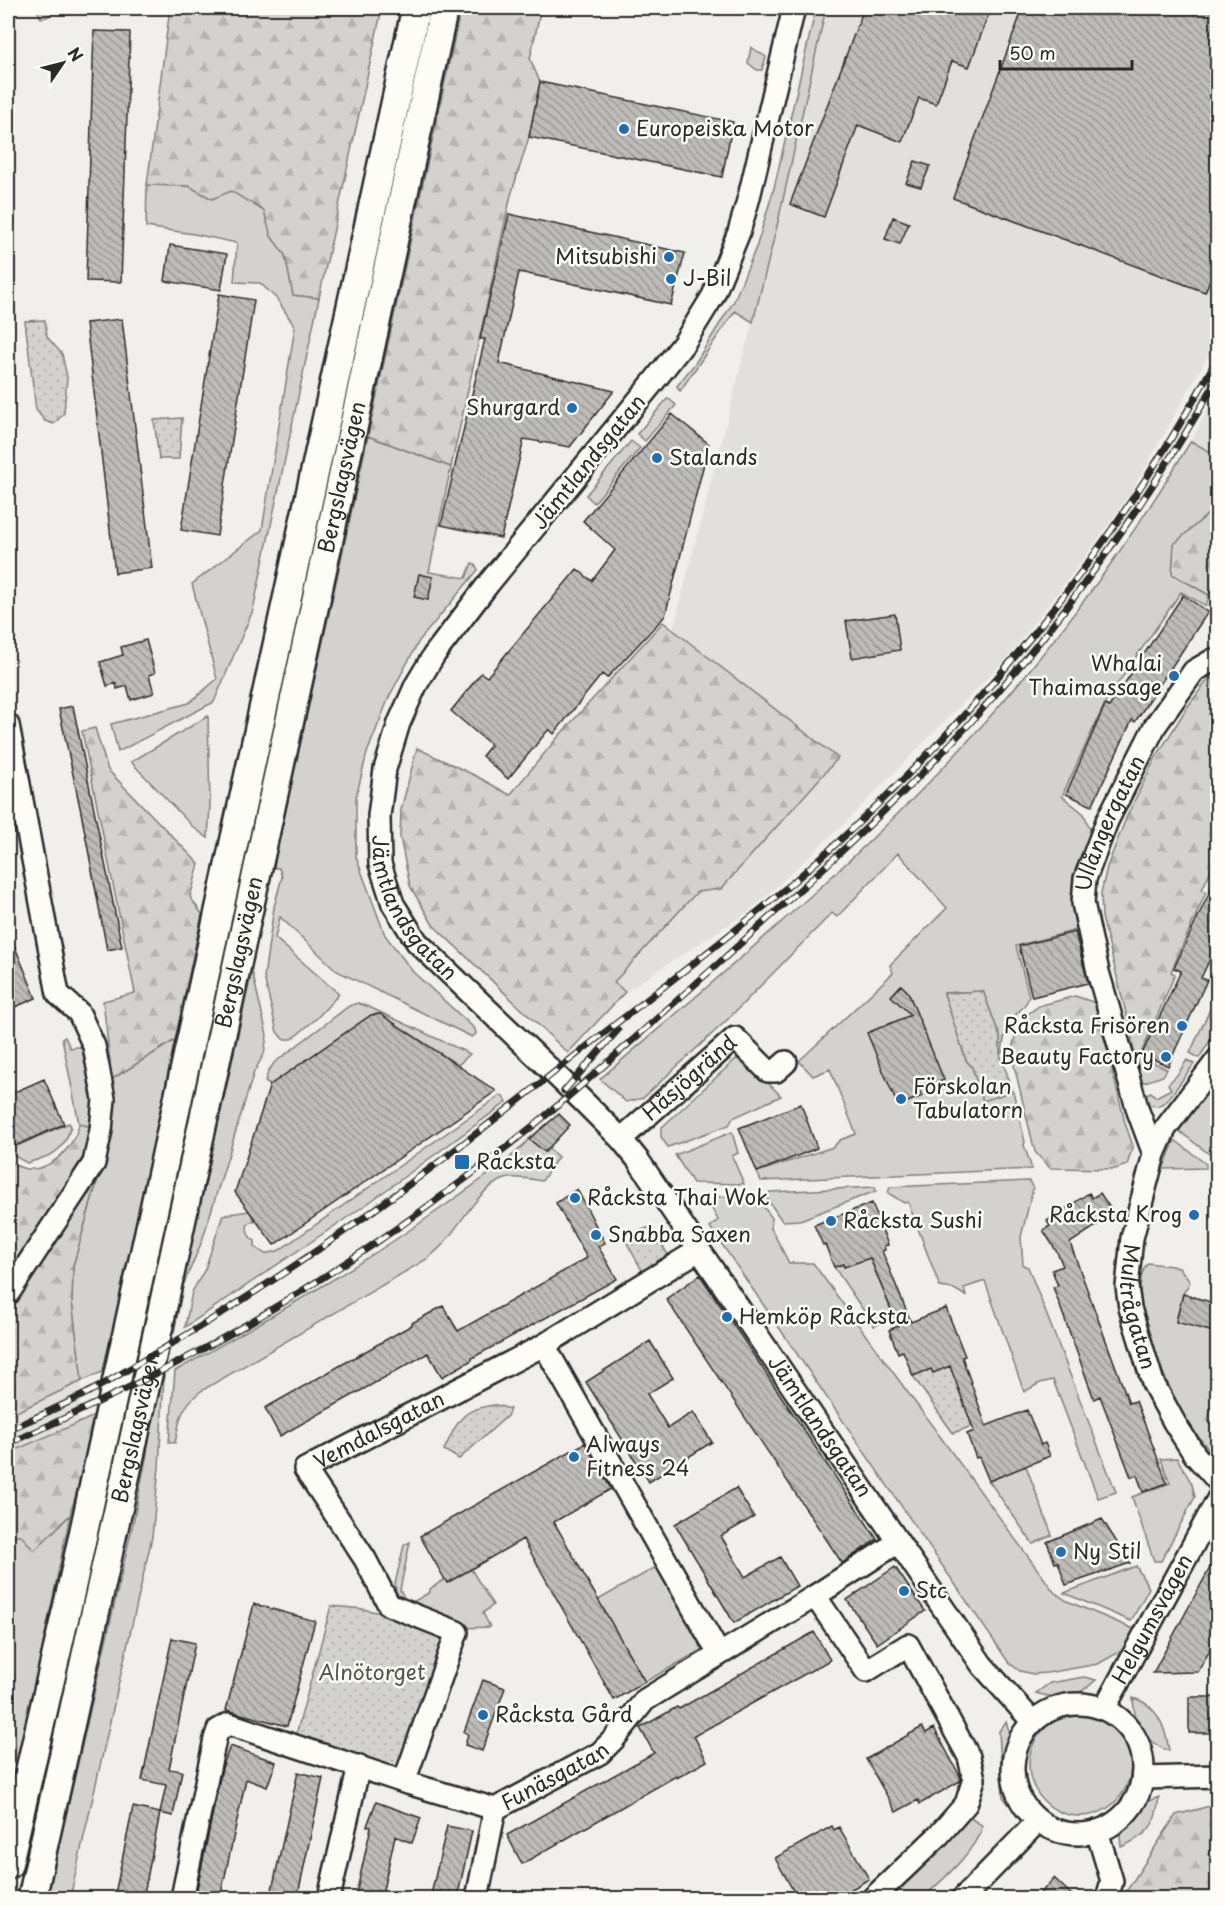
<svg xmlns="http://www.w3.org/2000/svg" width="1225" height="1906" font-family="'Playpen Sans',sans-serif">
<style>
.built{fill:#e1e0dc}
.grass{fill:#d3d2cf;stroke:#7f7e7d;stroke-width:1.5}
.forest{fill:url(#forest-firs);stroke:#7f7e7d;stroke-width:1.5}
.park{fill:url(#park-dots);stroke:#7f7e7d;stroke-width:1.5}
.building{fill:url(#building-back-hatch);stroke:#2b2b2b;stroke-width:1.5}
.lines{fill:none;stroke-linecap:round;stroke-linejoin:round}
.minor-casing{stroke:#2b2b2b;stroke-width:26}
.major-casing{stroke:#2b2b2b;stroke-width:32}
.minor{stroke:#fdfcf7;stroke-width:21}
.major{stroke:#fdfcf7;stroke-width:27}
.rail-casing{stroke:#2b2b2b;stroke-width:7}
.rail{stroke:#fdfcf7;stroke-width:4.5;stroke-dasharray:14;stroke-linecap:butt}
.poi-dot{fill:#1f6fb2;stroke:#fdfcf7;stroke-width:2}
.labels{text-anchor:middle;stroke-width:5;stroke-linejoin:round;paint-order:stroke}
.poi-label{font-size:21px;fill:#2b2b2b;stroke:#fdfcf7;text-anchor:start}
.street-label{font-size:21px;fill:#2b2b2b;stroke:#fdfcf7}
.park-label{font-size:21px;fill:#555554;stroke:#fdfcf7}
</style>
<defs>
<pattern id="forest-firs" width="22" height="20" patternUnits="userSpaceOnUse" patternTransform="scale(1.5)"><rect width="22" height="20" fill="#d3d2cf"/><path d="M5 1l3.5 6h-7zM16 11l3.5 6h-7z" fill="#b5b4b2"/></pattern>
<pattern id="park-dots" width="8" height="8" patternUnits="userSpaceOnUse" patternTransform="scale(1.5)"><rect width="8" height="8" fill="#d3d2cf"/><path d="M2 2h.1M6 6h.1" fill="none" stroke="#b5b4b2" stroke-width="1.8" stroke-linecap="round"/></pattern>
<pattern id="building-back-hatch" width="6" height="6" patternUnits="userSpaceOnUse" patternTransform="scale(1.5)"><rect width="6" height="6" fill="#bdbcb8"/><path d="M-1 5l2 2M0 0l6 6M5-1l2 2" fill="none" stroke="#9a9996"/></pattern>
</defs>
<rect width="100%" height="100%" fill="#f0efeb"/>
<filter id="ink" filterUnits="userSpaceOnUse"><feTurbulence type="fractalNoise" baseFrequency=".0167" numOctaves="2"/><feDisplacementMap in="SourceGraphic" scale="12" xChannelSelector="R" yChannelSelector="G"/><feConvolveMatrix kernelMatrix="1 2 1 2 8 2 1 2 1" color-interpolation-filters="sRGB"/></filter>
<g filter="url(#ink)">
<!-- built -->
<path class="built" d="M826,8H1217V340L1131,493L1091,549L1008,657L846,822L751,910L625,992L614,982L648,943L697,892L838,758L673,629L777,226Z
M1217,392V456L1191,441Z
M82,1381L78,1422L8,1453V1416Z"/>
<!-- grass -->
<path class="grass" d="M816,8H826L777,226L753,322L735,311L680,391L677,386L696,362L734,301L757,245L774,188Z
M751,47L766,57L762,70H757L748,63Z
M147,185L189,186L212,199L231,190L264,211L271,236L285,255L293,295L319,298L253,610L214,702L118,752L111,724L189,703L217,679L192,584L262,530L295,327L277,299L260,283L234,282L237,243L194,234L146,227Z
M668,398L676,405L645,441L637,434Z
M368,436L451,467L429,572L466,578L472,563L475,564L478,570L419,641L389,697L367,753L356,797V857L385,935L413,972L475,1029L476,1034L472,1037L337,971L280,917L275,938L339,994L317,1018L292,1039H283L277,1032L264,977L274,907L282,877L279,868H274L276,855Z
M631,441L640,448L594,503L586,495Z
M1191,441L1217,456V509L1208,514L1174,544L1173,574L1209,595L1206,606L1181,592L1107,699L1062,796L1084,814L1091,832L1073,875L1071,900L1076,930L1016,946L1029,996C1028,1006 1014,1014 1009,1024C1004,1033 1003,1043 1002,1053L1000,1054V1037L983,991L944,993L966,1060L972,1067L983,1100L1013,1091L1025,1142L1024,1145L1032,1169L761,1181L757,1172L833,1147L840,1140L856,1134L830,1069L813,1076L799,1061L893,973L890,965L947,908L898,853L837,917L832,913L727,1020L643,1098L626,1102L600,1079C738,960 881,843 1000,705C1071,623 1135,534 1191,441Z
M208,716L210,805L208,838L193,827L131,762Z
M252,971L267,1035L264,1054L254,1072L202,1241L183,1286L174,1333L165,1339L204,1189Z
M1216,996L1217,1030L1199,1058L1190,1053Z
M358,1003L369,1007L470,1054L458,1065L385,1017L380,1014L371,1015L270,1085L265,1082L268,1072L274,1063L349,1006Z
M1155,1021L1140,1056L1167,1069L1163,1076L1139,1084L1131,1033Z
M65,1037L70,1048L85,1046L94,1094L92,1127L79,1124L62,1038Z
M175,1040L120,1303L109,1369L82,1381L72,1302L73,1266L112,1130V1079Z
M736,1059L748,1063L781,1096L733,1118L729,1125L668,1147L661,1137V1128Z
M1187,1060L1194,1064L1167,1101L1158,1106L1149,1105L1142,1096L1151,1092L1156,1097L1171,1089L1168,1084L1177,1075Z
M1217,1079V1160L1178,1130Z
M501,1095L507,1102L367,1204L185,1327L192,1292L205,1269L223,1215L249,1211L255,1220L248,1223C246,1230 248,1237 255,1241V1247L265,1254L278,1251Z
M69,1123L71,1126C64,1152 52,1156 27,1163L16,1157L8,1147V1131L15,1147Z
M732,1132L738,1153L732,1156L744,1184L693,1183L675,1155Z
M529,1139L545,1152L549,1149L558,1157L542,1181C531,1179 519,1177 509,1178C481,1183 462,1223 444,1243C439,1249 433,1254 427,1259L201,1391C180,1408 180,1418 175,1443L169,1442L175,1371C268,1319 361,1266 447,1204C475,1183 506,1165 529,1139Z
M1175,1140L1206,1164V1168L1163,1169Z
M1029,1181L1033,1188L1021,1237L1023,1265L1028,1267L1116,1492L1098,1498L1053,1380L1040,1383L1024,1392L985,1281L964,1288L966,1296L954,1289L940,1287L908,1202L904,1203L888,1193L890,1187Z
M875,1187L876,1191L800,1220L782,1221L766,1197L770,1192Z
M754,1194L772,1218L771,1228L789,1263H813L1054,1592L1067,1601L1136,1630L1130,1646L1098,1664L1047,1673L1033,1674L1020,1671L1009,1663L710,1227L718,1220L706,1198Z
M868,1253L894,1318L874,1326L834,1267L843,1264L844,1267Z
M1148,1263L1179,1267L1190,1282L1183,1294L1176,1321L1217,1333V1382L1208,1421L1217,1424L1213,1449L1217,1451V1460C1207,1447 1195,1434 1186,1420C1169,1390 1122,1291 1148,1263Z
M164,1376L159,1467L152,1537L70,1898H47L133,1523L147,1454L148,1418L156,1381Z
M1177,1458L1192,1484L1195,1497L1161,1561H1154L1132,1497L1170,1483L1161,1459Z
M1026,1466L1052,1535L1033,1544L989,1481Z
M70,1515L8,1814V1535H21L34,1550Z
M410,1542L400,1590L405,1599L413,1602L430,1592V1589L445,1579L447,1583L471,1569L493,1605L483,1613L490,1627L461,1628L451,1618L402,1601L396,1592L395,1584L404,1545Z
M1136,1566L1149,1588L1131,1621L1064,1593Z
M656,1567L703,1649L645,1682L598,1600Z
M1084,1677L1096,1680C1077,1698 1061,1701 1036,1693L1050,1683Z
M1133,1698C1157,1704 1166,1729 1169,1751C1144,1742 1134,1724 1133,1698Z
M1029 1765a51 51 0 1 1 102 0a51 51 0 1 1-102 0Z
M1006,1722C1016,1744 1006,1758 1010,1779C1012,1793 1019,1797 1017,1812H1015L1003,1797L999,1731Z
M1159,1797C1156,1827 1148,1835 1121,1847L1120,1836L1122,1824L1140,1804Z
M967,1816L983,1826C972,1855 945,1877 923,1898H888Z"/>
<!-- forest -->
<path class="forest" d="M170,8H382L319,298L293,295L285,255L271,236L264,211L231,191L212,199L189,186L147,185Z
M461,8H541L530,59L540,82L529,137L511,195L451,467L368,436Z
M1217,509V584L1209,595L1172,574L1174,544L1208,514Z
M663,622L838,758L721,889L697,892L614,982L625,992L568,1053L433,925L410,886L400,837L401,810L417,748L476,776L510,795L558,737Z
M1212,674H1218L1217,856L1202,890L1206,892L1171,972L1175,974L1155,1021L1131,1033L1102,917L1101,893L1107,867L1127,816L1155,759L1186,709Z
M95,728L108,770L199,864L190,897L202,914L175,1040L112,1079L103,1001L135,993L82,731Z
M1075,996L1096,1003L1125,1123L1133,1146L1127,1165L1115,1169L1050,1168L1035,1152L1011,1053L1016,1033L1029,1013L1039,1006Z
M79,1124L92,1127L91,1144L12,1273H8V1158C32,1187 74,1154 79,1124Z
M100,1170L73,1266L72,1302L82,1381L8,1416V1402L14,1385L8,1370V1309Z
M99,1414L70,1515L34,1551L21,1535H8V1453Z
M1217,1804V1898H1122L1176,1815Z"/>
<!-- park -->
<path class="park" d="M36,8H58L47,17L41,18Z
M8,170L14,180L11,229L8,238Z
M45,320L47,337L62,354L67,377L64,413L54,424L45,421L36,410L25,321Z
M182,418L179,459H159L154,420Z
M983,991L1000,1037V1054L1013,1091L983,1101L972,1067L966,1060L944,993Z
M651,1227L670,1258L644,1274L623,1236Z
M950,1363L972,1426L953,1433L913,1376L931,1369L933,1373Z
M496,1405L510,1409L507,1416L459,1459L444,1450C458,1421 461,1408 496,1405Z
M331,1606L363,1609L394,1616L445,1635L399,1768L296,1735Z"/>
<!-- building -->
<path class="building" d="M864,8H991L969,67L952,61L936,104L919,98L902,142L858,125L824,217L790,204Z
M1023,8H1218V260L1205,292L953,198Z
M94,31L130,32L121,282L86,281Z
M540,82L733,122L722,177L529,137Z
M915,161L930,166L921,187L906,183Z
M509,214L685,253L671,305L519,272L499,363L614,391L570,447L524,439L501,538L441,525L485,339H480Z
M893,217L909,223L900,244L885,239Z
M170,245L227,254L221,290L165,281Z
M219,294L254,300L217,536L181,530Z
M122,319L152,568L115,573L86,323Z
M672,414L709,444L665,616L607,678L602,674L554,734L549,729L508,779L482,756L491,745L451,711L481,673L487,677L577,569L592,581L615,550L583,521Z
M419,574L433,577L428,600L414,597Z
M1183,595L1208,612L1135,722L1132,720L1092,806L1066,794L1105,705L1109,707Z
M895,614L900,650L852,658L846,621Z
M146,640L155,673L149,675L154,693L131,700L127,686L117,689L116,683L107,686L100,662L123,655L121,647Z
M73,706L122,947L107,950L81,812L59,709Z
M1218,874V942L1201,978L1207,980L1168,1066L1142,1054L1181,971L1174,968Z
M8,930L36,998L8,1010Z
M1075,932L1088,983L1032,997L1019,946Z
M901,985L908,992L944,1080L919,1090L922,1096L898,1106L867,1033L911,1015L891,996Z
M380,1014L496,1091L274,1245L235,1192L270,1085L371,1015Z
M44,1079L64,1124L15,1146L8,1129V1095Z
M801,1104L817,1148L757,1172L739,1128Z
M559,1114L570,1125L545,1152L529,1139Z
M577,1189L605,1243L598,1246L617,1279L472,1358V1360L442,1377L428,1353L280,1436L265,1408L412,1325V1323L443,1306L458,1331L587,1258L556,1203Z
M1089,1193L1092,1198L1100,1193L1114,1214L1070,1243L1129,1403L1136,1401L1167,1483L1143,1492L1137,1475L1131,1477L1100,1396L1094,1399L1053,1287L1058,1286L1052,1270L1063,1266L1057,1252L1043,1230L1050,1226L1047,1221Z
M872,1203L888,1245L884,1246L885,1250L882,1251L911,1322L946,1308L965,1356L962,1357L986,1426L1027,1410L1041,1445L1045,1443L1050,1456L989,1481L979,1457L976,1458L967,1434L974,1431L950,1366L933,1373L931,1369L913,1376L903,1351L898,1353L889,1330L898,1326L870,1258L844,1267L843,1264L834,1267L825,1244L823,1245L814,1225Z
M700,1275L877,1539L842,1563L666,1299Z
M1183,1294L1218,1304V1333L1176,1322Z
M650,1341L673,1378L647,1394L668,1428L693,1412L712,1442L649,1482L586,1382Z
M585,1443L611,1489L554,1522L645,1682L614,1700L523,1539L447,1583L420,1536Z
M736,1488L754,1517L721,1536L745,1577L780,1557L797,1586L734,1623L675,1524Z
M1102,1519L1130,1563L1066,1585L1058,1562L1055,1563L1047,1542Z
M1218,1553V1635L1198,1672L1153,1673Z
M895,1567L925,1611L877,1644L847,1600Z
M254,1604L315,1621L287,1726L226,1710Z
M814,1632L830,1660L694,1736L707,1761L677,1778L676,1776L522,1864L507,1835L654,1753L640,1728L677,1707L679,1709Z
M172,1638L195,1643L169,1769L182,1771L173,1816L160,1813L166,1785L142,1780Z
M483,1680L505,1688L482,1751L465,1745L468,1734L464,1732Z
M1189,1697H1218V1733H1189Z
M922,1727L926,1733L934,1728L961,1778L960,1781L920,1804L918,1800L896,1812L866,1759Z
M230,1746L276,1762L267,1787L246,1779L220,1899H195L222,1768Z
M298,1772L323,1778L297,1899H270Z
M376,1802L421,1818L412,1843L395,1836L381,1899H355L371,1827L367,1826Z
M133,1807L160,1813L143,1899H114Z
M447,1826L472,1831L457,1899H430Z
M832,1826L834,1830L839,1827L869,1879L835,1899H798L775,1858Z
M1054,1878L1076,1899H1035Z"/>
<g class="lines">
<defs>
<g id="minor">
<path id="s1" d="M794,8L749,197L739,232L713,296L684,343L655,380L489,583L434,655L416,685L399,723L385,769L379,816L380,864L393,904L417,942L581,1099L621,1139L638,1160L982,1665L1032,1721"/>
<path d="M8,725L58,994L79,1013L94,1046L104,1099L101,1130L94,1163L8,1294"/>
<path id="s2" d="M1218,1059L1165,1129L1154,1154L1132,1238L1127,1287L1130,1308L1153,1383L1174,1422L1195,1455L1218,1481"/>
<path id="s3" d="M621,1139L735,1038L768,1071H776L786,1062"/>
<path id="s4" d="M1154,1154L1138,1111L1098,972L1083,903L1085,879L1107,821L1155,726L1194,671L1213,660L1218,662"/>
<path d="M544,1345L719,1654"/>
<path d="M815,1596L866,1671L908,1645L969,1757L974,1779L966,1804L938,1836L873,1898"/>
<circle cx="1078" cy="1769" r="65"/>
<path id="s5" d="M1104,1709L1218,1499"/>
<path d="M1143,1778L1218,1776"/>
<path id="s6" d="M404,1782L457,1632L389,1605L365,1559L305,1469L544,1345L699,1250"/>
<path d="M1097,1831L1112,1881L1107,1898"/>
<path id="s7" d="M182,1898L215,1739L218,1730L229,1724L404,1782L495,1809L600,1753L614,1739L645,1700L815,1596L898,1542"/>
<path d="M329,1898L359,1766"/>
<path d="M477,1898L495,1809"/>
<path d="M963,1898L1038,1821"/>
</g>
<g id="major">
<path d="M8,1865L69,1599L416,8"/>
<path id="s8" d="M32,1898L157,1334L444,8"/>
</g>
</defs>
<!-- minor casing -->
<use href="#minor" class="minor-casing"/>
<!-- major casing -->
<use href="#major" class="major-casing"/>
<!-- minor -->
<use href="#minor" class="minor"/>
<!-- major -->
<use href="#major" class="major"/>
<defs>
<path id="rail" d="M564,1091L618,1030
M8,1430C30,1420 53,1410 75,1399C105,1385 132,1366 161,1350C301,1268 431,1171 557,1070C656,991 759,917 851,830C997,694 1123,533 1218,357
M8,1444C77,1413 147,1380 214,1343C319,1284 420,1216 514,1141C585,1085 651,1023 719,963C804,886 891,809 969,724C1065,619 1147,502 1218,378"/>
</defs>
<!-- rail casing -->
<use href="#rail" class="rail-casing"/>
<!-- rail -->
<use href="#rail" class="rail"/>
</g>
</g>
<!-- markers -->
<g class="poi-dot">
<circle cx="624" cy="129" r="6"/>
<circle cx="669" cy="257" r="6"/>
<circle cx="671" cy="279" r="6"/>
<circle cx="572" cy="408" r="6"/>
<circle cx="657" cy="458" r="6"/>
<circle cx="1174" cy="676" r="6"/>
<circle cx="1182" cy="1026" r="6"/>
<circle cx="1166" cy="1057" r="6"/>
<circle cx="901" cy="1099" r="6"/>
<rect x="454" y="1154" width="16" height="16" rx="3"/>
<circle cx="575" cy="1198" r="6"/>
<circle cx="1194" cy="1215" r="6"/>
<circle cx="831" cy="1221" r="6"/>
<circle cx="596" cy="1235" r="6"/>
<circle cx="727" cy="1317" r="6"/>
<circle cx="574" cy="1457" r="6"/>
<circle cx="1061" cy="1552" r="6"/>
<circle cx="904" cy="1591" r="6"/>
<circle cx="483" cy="1715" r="6"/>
</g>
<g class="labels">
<!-- poi labels -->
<g class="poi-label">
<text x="636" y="136">Europeiska Motor</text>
<text x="657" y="264" text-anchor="end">Mitsubishi</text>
<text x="683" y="286">J-Bil</text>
<text x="560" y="415" text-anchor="end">Shurgard</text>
<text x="669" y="465">Stalands</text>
<text x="1162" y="671" text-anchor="end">Whalai<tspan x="1162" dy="24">Thaimassage</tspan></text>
<text x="1170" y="1033" text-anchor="end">Råcksta Frisören</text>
<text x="1154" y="1064" text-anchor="end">Beauty Factory</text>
<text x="913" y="1094">Förskolan<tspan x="913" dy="24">Tabulatorn</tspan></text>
<text x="476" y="1169">Råcksta</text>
<text x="587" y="1205">Råcksta Thai Wok</text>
<text x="1182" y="1222" text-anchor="end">Råcksta Krog</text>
<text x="843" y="1228">Råcksta Sushi</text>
<text x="608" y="1242">Snabba Saxen</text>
<text x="739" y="1324">Hemköp Råcksta</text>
<text x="586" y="1452">Always<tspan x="586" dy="24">Fitness 24</tspan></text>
<text x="1073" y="1559">Ny Stil</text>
<text x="916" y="1598">Stc</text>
<text x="495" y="1722">Råcksta Gård</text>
</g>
<!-- street labels -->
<g class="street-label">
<text transform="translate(589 462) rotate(-51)" y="7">Jämtlandsgatan</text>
<text dy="7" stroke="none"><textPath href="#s8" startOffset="1454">Bergslagsvägen</textPath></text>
<text dy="7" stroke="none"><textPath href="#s4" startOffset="346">Ullångergatan</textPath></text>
<text dy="7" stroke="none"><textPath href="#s1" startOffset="1029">Jämtlandsgatan</textPath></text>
<text dy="7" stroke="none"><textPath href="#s8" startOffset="968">Bergslagsvägen</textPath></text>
<text dy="7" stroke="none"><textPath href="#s3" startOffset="92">Håsjögränd</textPath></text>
<text dy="7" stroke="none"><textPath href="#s2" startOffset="272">Multrågatan</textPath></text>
<text dy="7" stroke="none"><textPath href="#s1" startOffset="1695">Jämtlandsgatan</textPath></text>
<text dy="7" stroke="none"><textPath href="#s8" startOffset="482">Bergslagsvägen</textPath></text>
<text dy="7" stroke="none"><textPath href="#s6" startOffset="476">Vemdalsgatan</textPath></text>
<text dy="7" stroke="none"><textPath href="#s5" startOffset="102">Helgumsvägen</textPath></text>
<text dy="7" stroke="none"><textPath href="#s7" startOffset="532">Funäsgatan</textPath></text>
</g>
<!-- park labels -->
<g class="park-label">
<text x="372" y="1680">Alnötorget</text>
</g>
</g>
<!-- margin -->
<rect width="1225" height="1906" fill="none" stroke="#fdfcf7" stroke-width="30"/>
<rect x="15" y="15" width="1195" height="1876" fill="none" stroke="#2b2b2b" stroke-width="2" filter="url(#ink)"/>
<!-- north arrow -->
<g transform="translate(63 63) rotate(55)" stroke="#fdfcf7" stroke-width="4.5" paint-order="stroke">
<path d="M0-4.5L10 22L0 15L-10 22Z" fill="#2b2b2b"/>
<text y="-9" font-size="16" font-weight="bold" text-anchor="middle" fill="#2b2b2b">N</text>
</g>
<!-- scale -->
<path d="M1000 60v9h132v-9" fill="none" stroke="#2b2b2b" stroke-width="3"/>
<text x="1009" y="60" font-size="18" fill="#2b2b2b" stroke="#fdfcf7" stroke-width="4.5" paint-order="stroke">50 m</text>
</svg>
